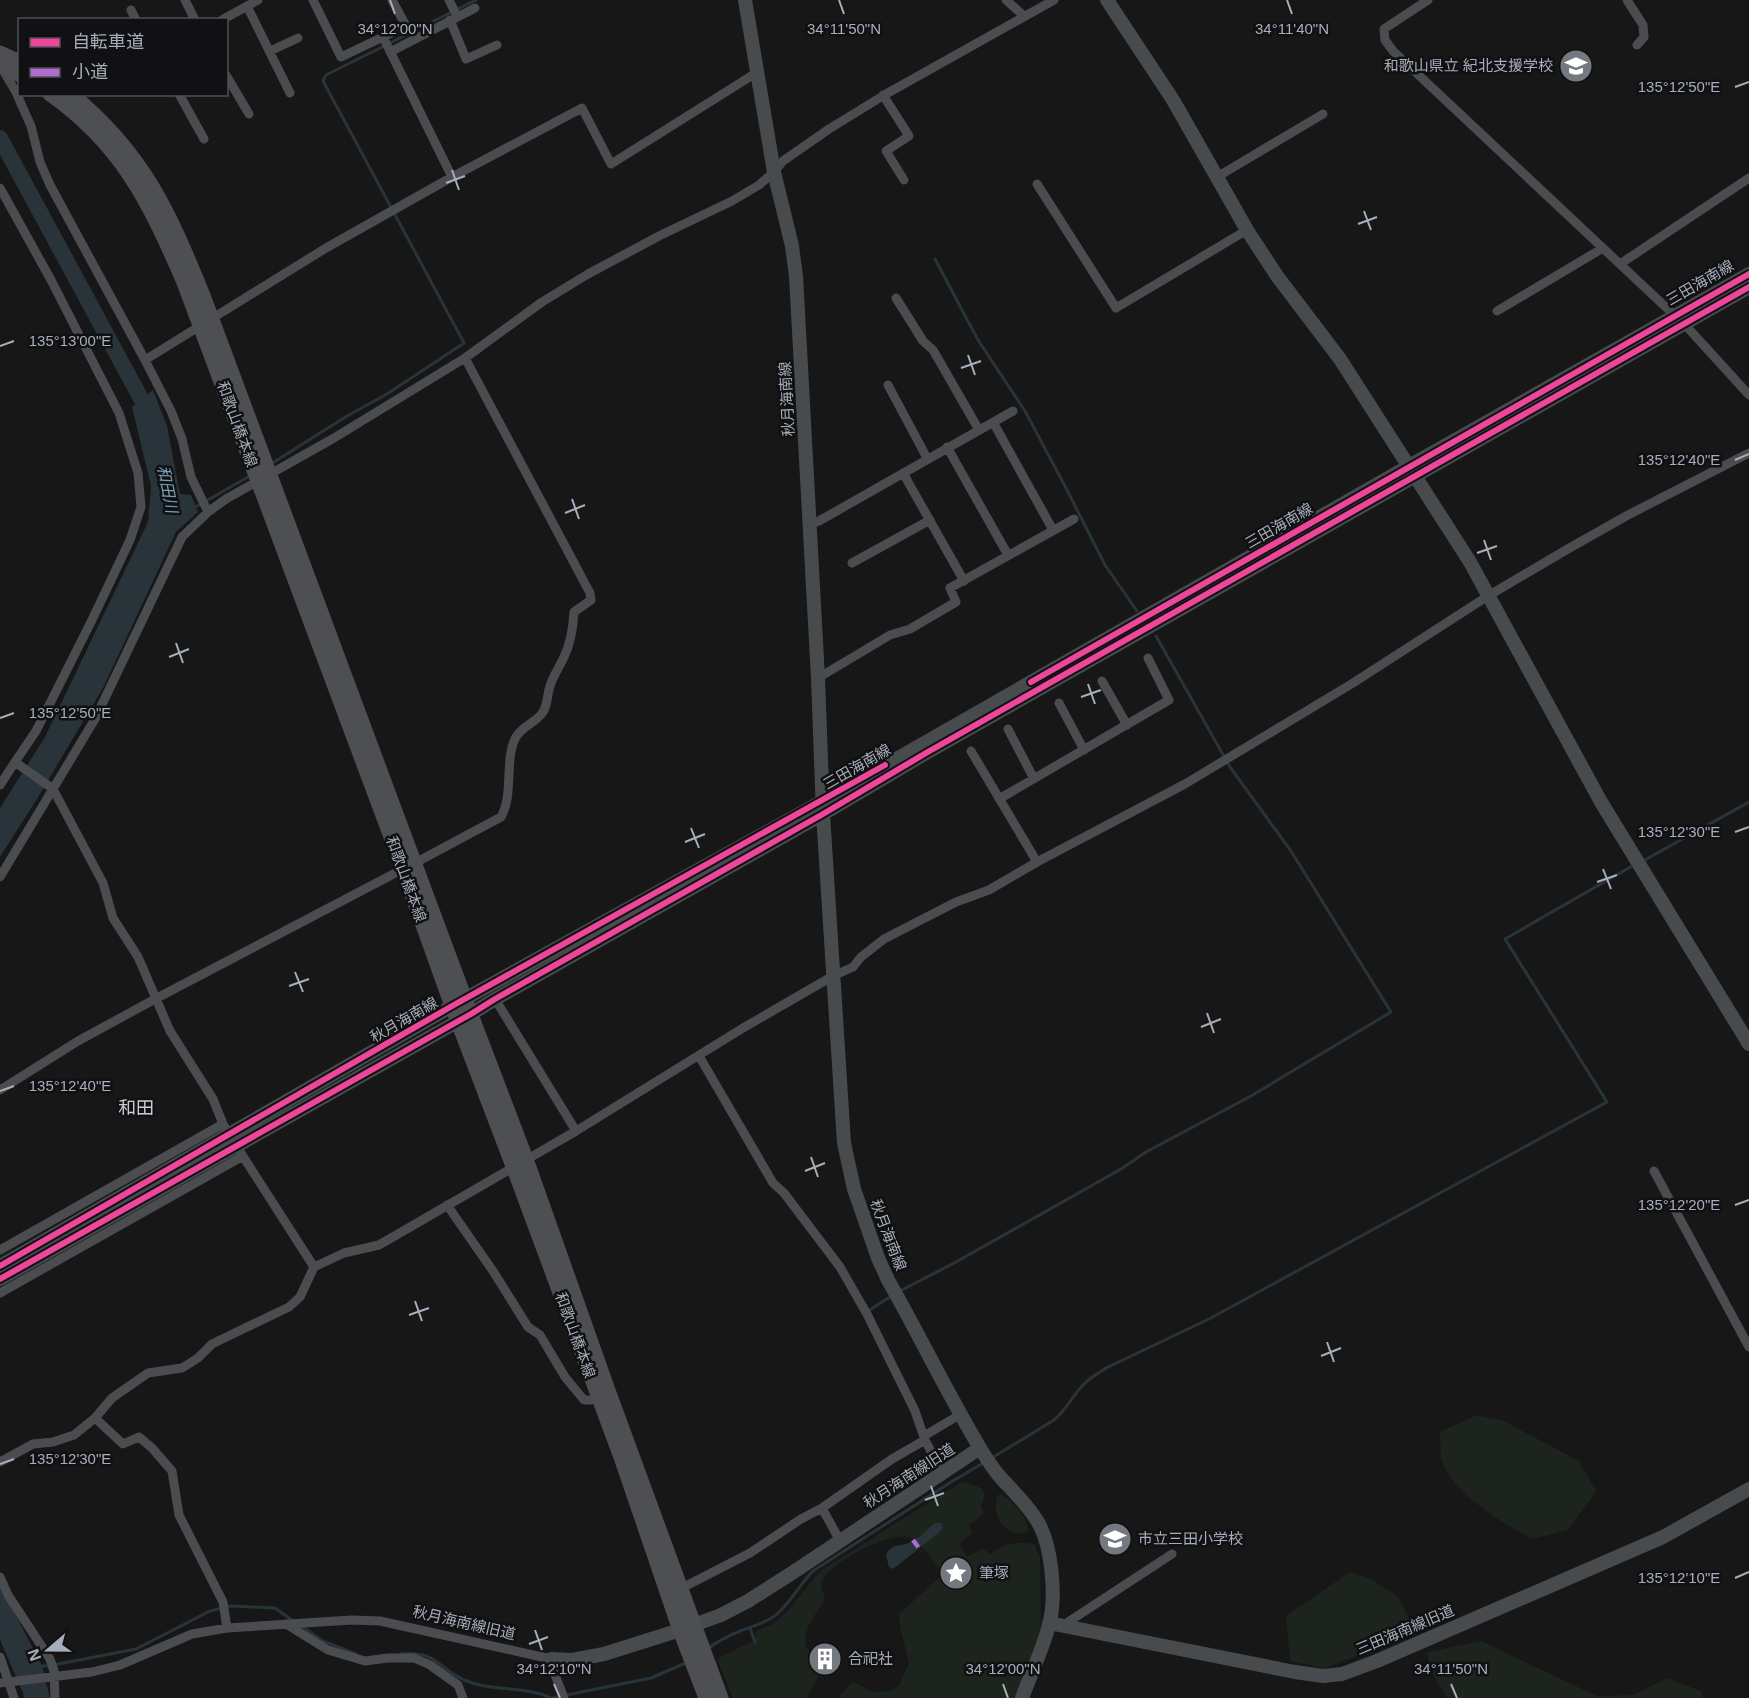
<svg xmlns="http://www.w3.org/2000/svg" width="1749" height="1698" font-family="Arial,'Noto Sans JP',sans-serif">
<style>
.green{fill:#1c241d}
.water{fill:#28343a}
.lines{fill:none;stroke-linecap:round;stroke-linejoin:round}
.stream{stroke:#28343a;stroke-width:3}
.river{stroke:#28343a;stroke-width:16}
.street{stroke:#4a4c50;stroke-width:9}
.secondary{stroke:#484b4e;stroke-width:14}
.primary{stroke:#4d4f52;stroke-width:15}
.quiet{stroke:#b06ccc;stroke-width:4.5;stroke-dasharray:9 4.5;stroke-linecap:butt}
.cycleway-casing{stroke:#111113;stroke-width:10}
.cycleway{stroke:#ed469a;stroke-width:6}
.ticks{fill:none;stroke:#a6aeb9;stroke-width:2}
.labels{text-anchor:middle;stroke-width:5;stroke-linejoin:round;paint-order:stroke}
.poi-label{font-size:15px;fill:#a6aeb9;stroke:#111113;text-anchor:start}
.street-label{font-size:15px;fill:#a6aeb9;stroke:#111113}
.water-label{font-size:16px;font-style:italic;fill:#79a0b8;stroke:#111113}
.quarter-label{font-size:18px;fill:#c8ccd5;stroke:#111113}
.ticks-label{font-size:15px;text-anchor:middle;fill:#a6aeb9;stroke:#111113;stroke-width:5;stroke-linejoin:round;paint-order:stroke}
</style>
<rect width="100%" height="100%" fill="#171717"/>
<!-- green -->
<path class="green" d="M1477,1415L1504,1421L1579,1461L1596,1491L1568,1530L1531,1539C1501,1521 1457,1497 1443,1464C1439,1455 1441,1441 1440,1432Z
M965,1482L981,1488L985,1493L981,1507L984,1513L969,1525L972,1533L959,1544L967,1557L983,1549L991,1554C995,1551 1000,1547 1004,1545C1010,1543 1029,1542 1035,1545L1040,1558L1041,1627L1016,1698H838L853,1681L871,1692L891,1691L899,1685L909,1663L900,1627L899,1614L941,1576V1571C934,1563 920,1540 910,1537C889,1532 830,1561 822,1582C820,1587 824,1594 825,1599C817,1613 798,1635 808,1650C811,1655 820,1659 825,1662V1664L807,1698H733L718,1661L720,1657L755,1640L756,1631L771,1625L787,1612L820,1571L960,1483Z
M1001,1494C1013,1502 1028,1516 1028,1531C1007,1541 989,1513 998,1495Z
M1350,1572L1371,1579L1398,1597L1417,1634L1324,1668L1290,1661L1286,1616Z
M1481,1641L1597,1696L1633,1695L1667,1678L1701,1691L1703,1698H1447L1430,1669L1427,1652Z"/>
<!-- water -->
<path class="water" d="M153,390L167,426L180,494L191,495L198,512L176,532L103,688L37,799L0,857V808L45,737L148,522L151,486L132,407Z
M935,1523H941L943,1527L941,1531L893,1569L889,1567L886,1555C891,1543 901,1547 911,1542C919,1539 928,1528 935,1523Z
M0,1584L42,1666L50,1698H24L23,1693L0,1640Z"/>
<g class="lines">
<!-- stream -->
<path class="stream" d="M935,259L978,340L1025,411L1066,488L1105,565L1137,611
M274,462L347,416L387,394L464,343L323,81L326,75L476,0
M192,509L248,477
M1643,861L1749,802
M900,1291L956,1262L1121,1169L1146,1152L1251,1096L1391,1012L1291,851L1230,767L1156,636
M869,1313L868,1311L890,1297
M990,1459L1054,1420C1066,1410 1072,1397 1082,1386C1089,1378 1097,1374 1106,1368L1209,1319L1607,1102L1505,939L1634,865
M301,1626L323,1641L356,1654
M750,1628L755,1642
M707,1649C717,1642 728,1636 740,1631C752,1626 767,1623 777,1614C792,1601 800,1584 813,1571L951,1482L985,1462
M401,1654C435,1650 438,1668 464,1680C492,1692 523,1685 551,1698
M39,1666H48L136,1649L210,1611L231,1606L275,1608L293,1621
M552,1698L651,1678L686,1663"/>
<!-- river -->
<path class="river" d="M0,138L151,417"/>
<!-- street -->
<path class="street" d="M185,0L195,20
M313,0L341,57L406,26L392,0
M449,0L457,16
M1006,0L1024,16
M1428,0L1384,29L1385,40L1393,51L1688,328L1749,395
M1627,0L1643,25L1644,37L1637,45
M247,6L290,93
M131,10L136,20
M222,20L258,0
M450,20L466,59L497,45
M383,37L452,177
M270,51L298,38
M390,52L475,8
M1,67L16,92L22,106L31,126L40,162L50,185L145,360L171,411L182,439L191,477L208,512
M226,75L249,114
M179,94L204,139
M883,95L909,136L886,151L904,180
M1217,177L1323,114
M1037,184L1116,308L1247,230
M0,188L51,280L119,413L138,473L141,507L130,540L91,622L36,731L15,762L53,789L103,883L113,918L138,957L170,1031L213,1099L223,1124L237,1147L314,1267
M1620,264L1749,178
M896,298L923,341L933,350L979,430
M1497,311L1603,248
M145,360L326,248L452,177L582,108L611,164L756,73
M888,385L927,458
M993,422L1053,530
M947,447L1008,555
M903,473L964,581
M810,524L819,521L1013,411
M852,563L930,520
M818,678L890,635L910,629L956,602L950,588L1074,519
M1102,681L1127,725
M1059,703L1084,750
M1008,729L1034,779
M971,751L1037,862
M0,785L15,762
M999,799L1169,700L1148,658
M415,863L501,817C514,795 504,758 516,737C522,726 537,722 543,712C548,704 547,695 550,686C553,676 560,666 564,657C571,643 573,628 574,612L591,600L590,593L465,358
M0,877L95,719L182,537L208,512L226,499L334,438L465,358L542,302L588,274L661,235L732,201L759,185L774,172L783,161L829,129L886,94L1054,0
M495,999L576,1131
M699,1056L773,1183L784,1193L840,1267L867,1314L915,1411L925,1440L943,1474
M0,1090L78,1041L157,998L403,869
M1654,1171L1749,1347
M447,1205L493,1271L528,1327L540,1335L565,1377L584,1400H591L603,1395
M0,1250L223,1124
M0,1293L243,1156
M95,1418L123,1444L139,1437L152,1448L172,1471L179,1515L223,1602L227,1628
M924,1436L961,1414
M0,1462L33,1444L53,1442L74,1435L95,1418L112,1398L148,1373L182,1368L198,1358L212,1344L289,1307L300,1297L314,1267L344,1253L379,1245L576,1131L743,1028L833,976L853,967L861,957L884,939L956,902L989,890L1037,862L1185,784L1353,683L1488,596L1566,550L1628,515L1749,453
M822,1508L840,1541
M0,1577L8,1595L50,1659L54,1671L55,1698
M680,1589L750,1553L801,1519L822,1508L892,1459L925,1440
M286,1624L328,1650L365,1661L388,1658H414L430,1665L458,1685L463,1698
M1062,1626L1172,1554
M0,1657L14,1698
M0,1683L92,1672L120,1665L192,1634L227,1628L305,1623L352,1620L380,1621L551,1659L552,1667L564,1698"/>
<!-- secondary -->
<path class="secondary" d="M745,0L774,172L792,246L796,276L818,678L823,814L844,1143L854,1189L878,1258L888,1280C920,1336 947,1393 980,1448C986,1458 993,1469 1001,1478C1013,1491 1026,1503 1036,1519C1052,1543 1056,1594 1050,1621C1044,1647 1031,1673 1022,1698
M1107,0L1173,100L1247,230L1277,276L1340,359L1470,562L1601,802L1749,1044
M0,1266L452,1006L823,801L1409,466L1749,274
M0,1279L471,1014L495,999L823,814L926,753L1749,287
M1049,1623L1295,1672L1323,1676L1342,1674L1377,1661L1663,1537L1749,1489
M551,1659L572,1660L604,1654L680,1630L721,1615L748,1601L792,1573L980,1448"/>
<!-- primary -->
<path class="primary" d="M0,53L20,62
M0,65L20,75
M50,94C122,145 149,202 183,280L403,869L452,1006L513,1166L622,1460L680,1630L706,1698
M71,94C144,153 170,214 204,298L465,999L526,1159L609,1393L721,1698"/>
<!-- quiet -->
<path class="quiet" d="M913,1540L921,1551"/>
<defs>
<path id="cycleway" d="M1031,682L1749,274
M0,1266L452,1006L885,765
M0,1279L471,1014L495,999L823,814L926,753L1749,287"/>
</defs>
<!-- cycleway casing -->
<use href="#cycleway" class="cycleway-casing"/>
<!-- cycleway -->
<use href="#cycleway" class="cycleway"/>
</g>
<!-- ticks -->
<path class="ticks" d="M390,0L395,14M839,0L844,14M1287,0L1292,14M1735,87L1749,82M452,170L459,190M446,183L465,176M1364,211L1371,230M1358,224L1377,217M0,346L14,341M968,355L975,375M961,368L981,361M1735,460L1749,454M572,499L579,519M565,513L585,505M1484,540L1491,560M1477,553L1497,546M176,643L183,663M169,657L189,649M1088,684L1095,704M1081,697L1101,690M0,718L14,713M691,828L699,848M1735,832L1749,827M685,842L705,834M1603,869L1611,889M1597,882L1617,875M295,972L303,992M289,986L309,979M1207,1013L1214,1033M1201,1027L1221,1019M0,1091L14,1086M811,1157L818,1177M805,1171L825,1163M1735,1205L1749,1200M415,1301L422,1321M409,1315L429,1308M1327,1342L1334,1362M1321,1356L1341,1348M0,1464L14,1459M931,1486L938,1506M925,1500L944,1493M1735,1578L1749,1572M535,1630L542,1650M529,1644L548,1637M554,1684L560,1698M1003,1684L1008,1698M1451,1684L1457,1698"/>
<!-- icons -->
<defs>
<symbol id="school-disc" viewBox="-11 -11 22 22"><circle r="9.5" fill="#747980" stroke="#111113"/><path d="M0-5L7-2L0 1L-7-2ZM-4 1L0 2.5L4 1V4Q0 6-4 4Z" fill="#fff"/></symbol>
<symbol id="sight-disc" viewBox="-11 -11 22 22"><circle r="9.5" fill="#747980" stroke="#111113"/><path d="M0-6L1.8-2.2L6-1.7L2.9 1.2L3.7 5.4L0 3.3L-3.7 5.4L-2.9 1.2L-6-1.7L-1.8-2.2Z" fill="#fff"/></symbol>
<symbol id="building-disc" viewBox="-11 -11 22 22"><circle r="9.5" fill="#747980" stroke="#111113"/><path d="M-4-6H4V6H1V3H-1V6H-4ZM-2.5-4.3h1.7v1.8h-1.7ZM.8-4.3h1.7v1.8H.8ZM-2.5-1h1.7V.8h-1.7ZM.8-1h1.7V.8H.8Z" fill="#fff"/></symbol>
</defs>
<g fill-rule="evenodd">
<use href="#school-disc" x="1557" y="47" width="38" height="38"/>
<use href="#school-disc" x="1096" y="1520" width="38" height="38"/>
<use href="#sight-disc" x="937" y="1554" width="38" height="38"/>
<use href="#building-disc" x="806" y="1640" width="38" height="38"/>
</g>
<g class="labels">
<!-- poi labels -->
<g class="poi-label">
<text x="1553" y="71" text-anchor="end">和歌山県立 紀北支援学校</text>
<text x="1138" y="1544">市立三田小学校</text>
<text x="979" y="1578">筆塚</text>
<text x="848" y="1664">合祀社</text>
</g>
<!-- street labels -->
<g class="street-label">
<text transform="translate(1700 283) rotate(-30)" y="5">三田海南線</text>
<text transform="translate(787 399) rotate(-93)" y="5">秋月海南線</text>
<text transform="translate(237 424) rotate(70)" y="5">和歌山橋本線</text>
<text transform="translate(1279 526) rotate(-30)" y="5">三田海南線</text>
<text transform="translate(857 767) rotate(-30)" y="5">三田海南線</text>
<text transform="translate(406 879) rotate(70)" y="5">和歌山橋本線</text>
<text transform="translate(404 1020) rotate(-30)" y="5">秋月海南線</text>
<text transform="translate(888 1235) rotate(69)" y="5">秋月海南線</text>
<text transform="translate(575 1335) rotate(70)" y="5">和歌山橋本線</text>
<text transform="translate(909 1476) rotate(-33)" y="5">秋月海南線旧道</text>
<text transform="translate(464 1623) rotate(13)" y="5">秋月海南線旧道</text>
<text transform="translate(1405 1630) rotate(-23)" y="5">三田海南線旧道</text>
</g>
<!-- water labels -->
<g class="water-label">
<text transform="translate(168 489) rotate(79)" y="6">和田川</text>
</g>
<!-- quarter labels -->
<g class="quarter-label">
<text x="136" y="1114">和田</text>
</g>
</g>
<g class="ticks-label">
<text x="395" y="34">34°12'00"N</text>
<text x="844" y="34">34°11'50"N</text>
<text x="1292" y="34">34°11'40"N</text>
<text x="1679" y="92">135°12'50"E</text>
<text x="70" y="346">135°13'00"E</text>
<text x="1679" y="465">135°12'40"E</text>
<text x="70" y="718">135°12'50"E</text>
<text x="1679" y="837">135°12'30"E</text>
<text x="70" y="1091">135°12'40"E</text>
<text x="1679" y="1210">135°12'20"E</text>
<text x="70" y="1464">135°12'30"E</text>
<text x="1679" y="1583">135°12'10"E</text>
<text x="554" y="1674">34°12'10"N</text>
<text x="1003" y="1674">34°12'00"N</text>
<text x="1451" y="1674">34°11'50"N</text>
</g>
<!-- legend -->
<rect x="18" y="18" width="210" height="78" fill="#111113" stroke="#4d5055" stroke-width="1.5"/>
<rect x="30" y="38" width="30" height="9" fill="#ed469a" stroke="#4d5055" stroke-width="1.5"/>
<text x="72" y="48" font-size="18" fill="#a6aeb9">自転車道</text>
<rect x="30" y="68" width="30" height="9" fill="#b06ccc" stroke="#4d5055" stroke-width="1.5"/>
<text x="72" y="78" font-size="18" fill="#a6aeb9">小道</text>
<!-- north arrow -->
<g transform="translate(48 1650) rotate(250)" stroke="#111113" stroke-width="4.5" paint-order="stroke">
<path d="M0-4.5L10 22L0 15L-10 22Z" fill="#a6aeb9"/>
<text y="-9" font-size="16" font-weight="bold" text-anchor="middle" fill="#a6aeb9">N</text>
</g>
</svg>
